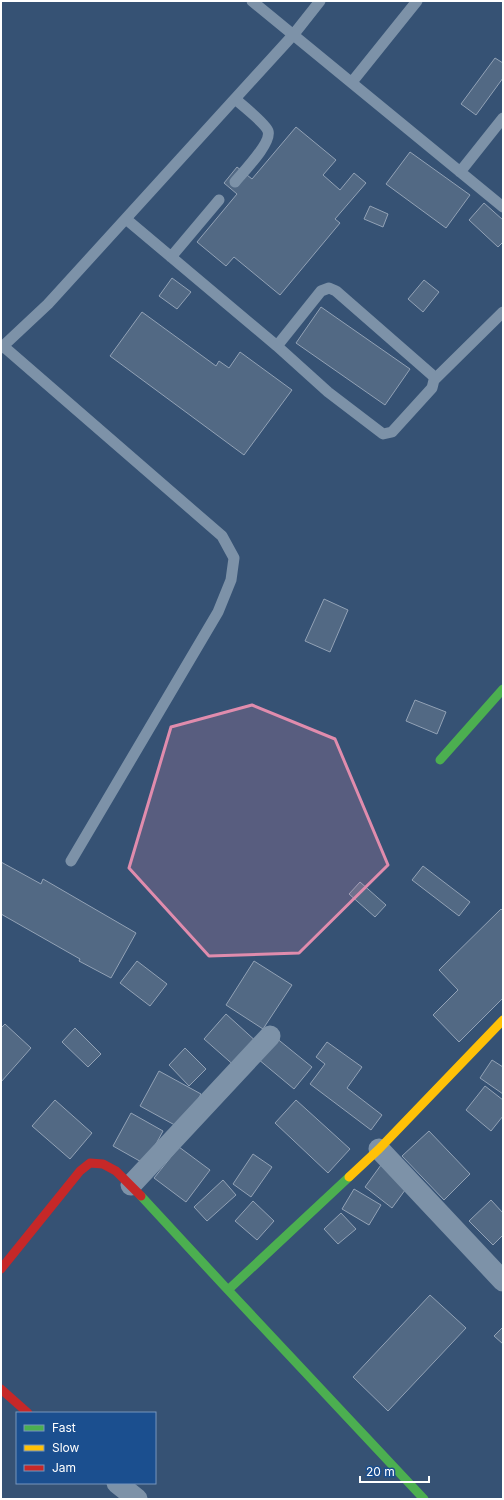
<svg xmlns="http://www.w3.org/2000/svg" width="504" height="1500" font-family="Inter,sans-serif">
<style>
.building{fill:#526984;stroke:#92a2b6}
.lines{fill:none;stroke-linecap:round;stroke-linejoin:round}
.lane{stroke:#7d92a8;stroke-width:11}
.street{stroke:#7d92a8;stroke-width:21}
.fast{stroke:#4caf50;stroke-width:9}
.slow{stroke:#ffc107;stroke-width:9}
.jam{stroke:#c62828;stroke-width:9}
.marked{fill:#e08cad;fill-opacity:0.2;stroke:#e08cad;stroke-width:3;stroke-linejoin:round}
</style>
<rect width="100%" height="100%" fill="#365274"/>
<!-- building -->
<path class="building" d="M495,58L503,63V78L476,115L461,104Z
M296,127L336,160L323,175L340,190L354,173L366,183L335,219L340,223L280,295L234,257L226,266L197,242L237,194L224,183L237,167L252,179Z
M410,152L470,195L446,228L386,184Z
M484,203L503,220V242L498,247L469,220Z
M370,206L388,214L383,227L364,219Z
M172,278L191,292L177,309L159,296Z
M424,280L439,292L423,312L408,299Z
M321,307L410,369L385,405L296,343Z
M142,312L216,366L219,361L229,368L240,352L292,390L244,455L110,356Z
M324,599L348,610L330,652L305,641Z
M415,700L446,712L437,734L406,721Z
M1,862L41,884L43,879L136,933L111,978L79,961L80,959L1,914Z
M423,866L470,902L459,916L412,880Z
M360,882L386,905L375,917L349,894Z
M501,909L503,911V998L459,1042L433,1015L458,990L439,970Z
M137,961L167,984L150,1006L120,983Z
M254,961L292,985L263,1029L226,1005Z
M226,1014L259,1044L237,1068L204,1039Z
M5,1024L31,1048L1,1082V1028Z
M75,1028L101,1054L88,1067L62,1042Z
M275,1037L312,1067L294,1089L258,1059Z
M327,1042L362,1067L347,1088L382,1115L371,1130L310,1084L325,1064L316,1057Z
M185,1048L206,1069L189,1086L169,1065Z
M492,1060L503,1067V1094L480,1078Z
M159,1071L201,1094L182,1129L140,1106Z
M485,1086L503,1100V1116L491,1131L466,1110Z
M55,1100L92,1133L70,1159L32,1126Z
M296,1100L350,1149L328,1173L275,1123Z
M131,1113L163,1131L145,1164L113,1146Z
M429,1131L470,1174L444,1200L402,1156Z
M179,1147L210,1170L186,1202L154,1178Z
M253,1154L272,1167L251,1197L233,1184Z
M381,1165L408,1186L392,1208L365,1187Z
M223,1180L236,1195L207,1221L194,1207Z
M354,1189L381,1205L369,1225L342,1209Z
M491,1200L503,1213V1235L493,1245L469,1221Z
M253,1201L274,1221L257,1240L235,1221Z
M341,1213L356,1229L338,1244L324,1229Z
M430,1295L466,1328L388,1411L353,1377Z
M503,1327V1344L494,1336Z"/>
<g class="lines">
<!-- lane -->
<path class="lane" d="M252,1L503,207
M352,82L417,1
M460,172L503,118
M235,182C243,172 272,143 268,131C266,124 242,105 235,99
M126,219L277,346L328,392L383,434L392,432L432,388L434,380L503,312
M171,257L219,200
M3,346L222,536L234,558L231,580L218,612L71,861
M277,346L321,291L329,288L336,291L431,374L434,377V380
M1,348L48,304L294,34L320,1"/>
<!-- street -->
<path class="street" d="M379,1149L503,1281
M131,1185L270,1036
M117,1483L137,1499"/>
<!-- fast -->
<path class="fast" d="M440,760L503,689
M141,1196L228,1290L349,1177
M228,1290L424,1499"/>
<!-- slow -->
<path class="slow" d="M349,1177L379,1149L503,1020"/>
<!-- jam -->
<path class="jam" d="M1,1269L80,1171L90,1163L103,1164L116,1171L141,1196
M1,1389L28,1413"/>
</g>
<!-- marked area -->
<path class="marked" d="M252,705L335,739L388,865L299,953L209,956L129,868L171,727Z"/>
<!-- border -->
<rect width="504" height="1500" fill="none" stroke="#ffffff" stroke-width="4"/>
<!-- legend -->
<rect x="16" y="1412" width="140" height="72" fill="#1b4f8f" stroke="#7695bc"/>
<rect x="24" y="1425" width="20" height="6" fill="#4caf50" stroke="#7695bc"/>
<text x="52" y="1432" font-size="12" fill="#ffffff">Fast</text>
<rect x="24" y="1445" width="20" height="6" fill="#ffc107" stroke="#7695bc"/>
<text x="52" y="1452" font-size="12" fill="#ffffff">Slow</text>
<rect x="24" y="1465" width="20" height="6" fill="#c62828" stroke="#7695bc"/>
<text x="52" y="1472" font-size="12" fill="#ffffff">Jam</text>
<!-- scale -->
<path d="M360 1476v6h69v-6" fill="none" stroke="#ffffff" stroke-width="2"/>
<text x="366" y="1476" font-size="12" fill="#ffffff" stroke="#1b4f8f" stroke-width="3" paint-order="stroke">20 m</text>
</svg>
